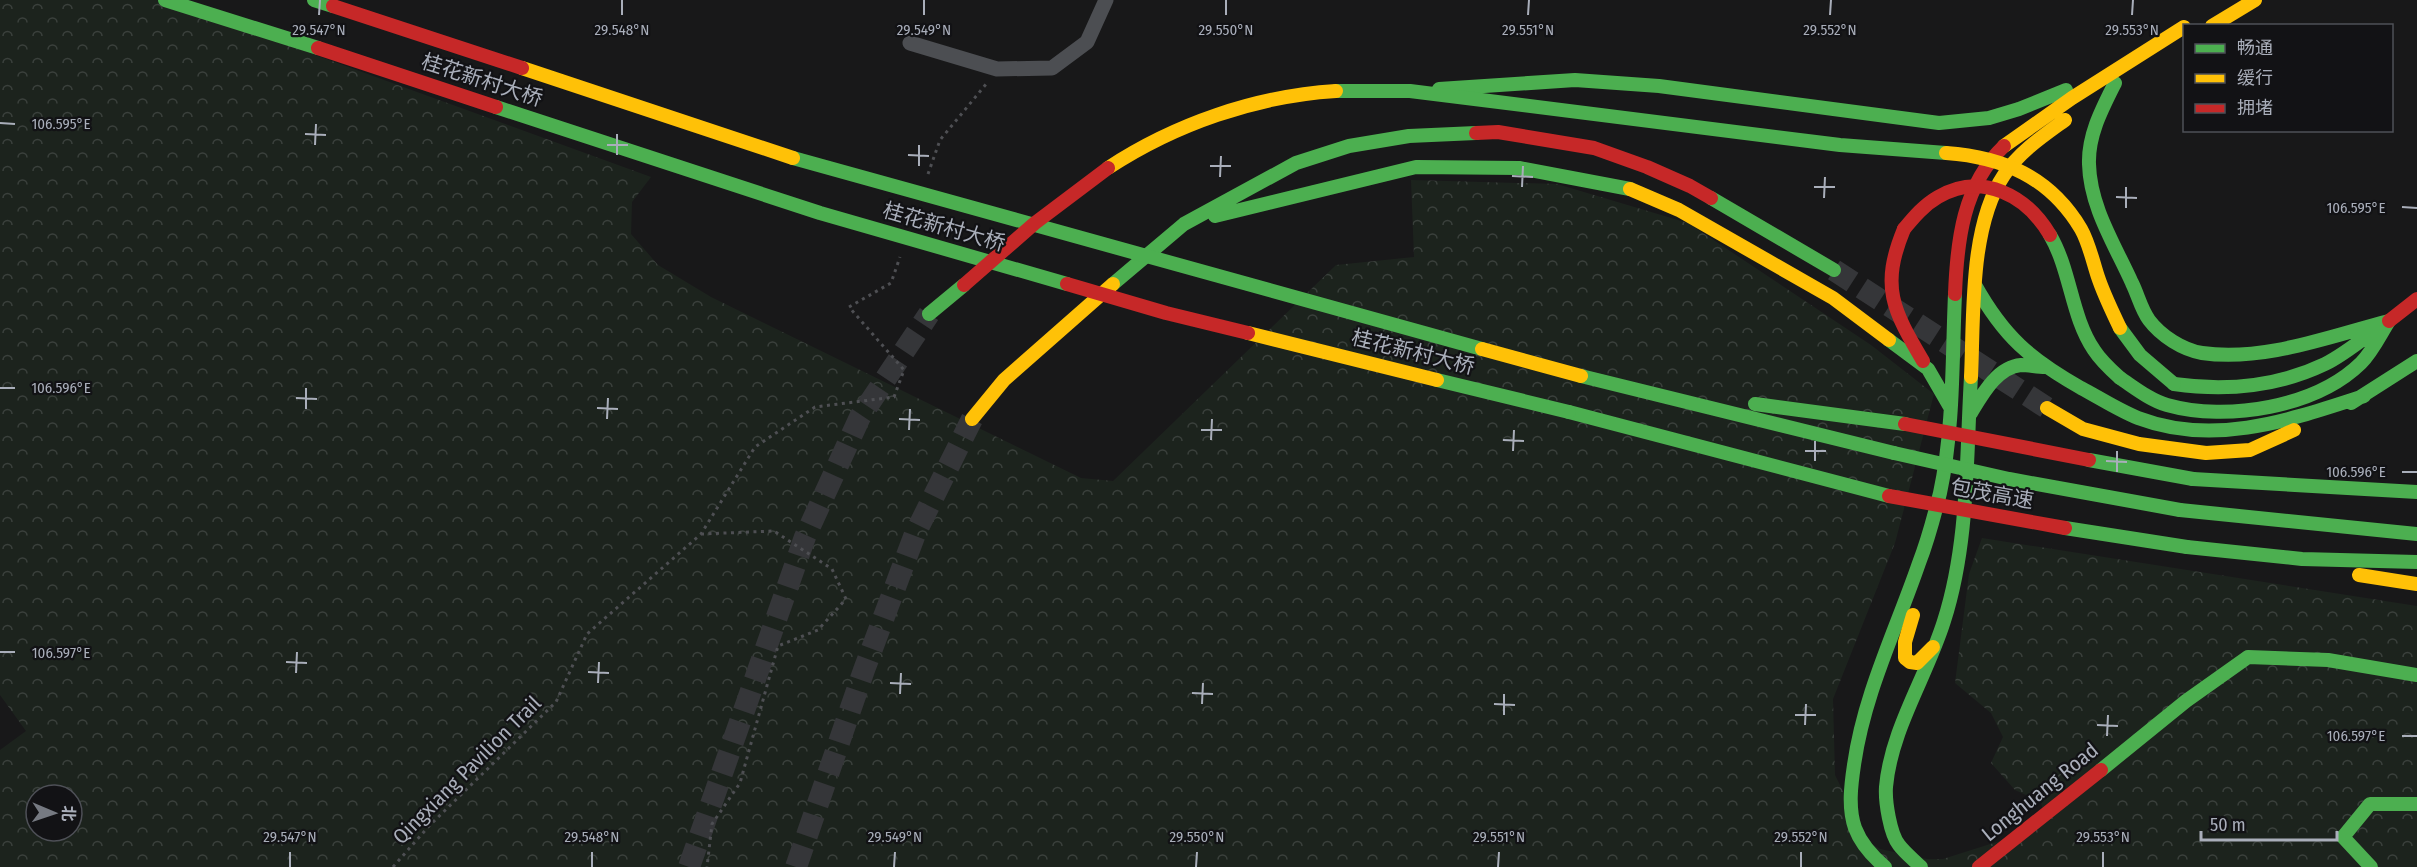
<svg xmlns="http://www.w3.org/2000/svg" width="2417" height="867" font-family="'Fira Sans Condensed','Noto Sans SC',sans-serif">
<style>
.forest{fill:url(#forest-crowns);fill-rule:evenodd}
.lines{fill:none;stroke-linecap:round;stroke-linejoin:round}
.primary-tunnel{stroke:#353639;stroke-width:22;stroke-dasharray:22 11;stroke-linecap:butt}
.path{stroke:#4e4f53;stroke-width:3;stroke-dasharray:3 4.5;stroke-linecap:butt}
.street{stroke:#4c4e52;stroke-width:15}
.fast{stroke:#4caf50;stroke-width:14}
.slow{stroke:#ffc107;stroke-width:14}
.jam{stroke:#c62828;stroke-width:14}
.fast-bridge{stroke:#4caf50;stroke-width:14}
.slow-bridge{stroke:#ffc107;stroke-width:14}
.jam-bridge{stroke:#c62828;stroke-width:14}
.ticks{fill:none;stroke:#a9aeba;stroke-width:2}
.labels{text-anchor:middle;stroke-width:4.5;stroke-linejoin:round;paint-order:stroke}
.street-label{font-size:21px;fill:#a9aeba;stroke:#121215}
.ticks-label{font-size:15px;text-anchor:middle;fill:#a9aeba;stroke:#121215;stroke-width:4.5;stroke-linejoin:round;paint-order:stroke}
</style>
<defs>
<pattern id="forest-crowns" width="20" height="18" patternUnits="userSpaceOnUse" patternTransform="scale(1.5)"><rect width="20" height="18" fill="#1c231d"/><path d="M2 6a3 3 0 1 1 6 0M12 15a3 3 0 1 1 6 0" fill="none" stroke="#3a403c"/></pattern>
</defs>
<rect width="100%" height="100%" fill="#181819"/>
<!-- forest -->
<path class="forest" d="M0,0H157L216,19L651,177L632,202L631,234L658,265L711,297L1081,478L1113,481L1336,265L1414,257L1411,180L1557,184L1688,223L1871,345L1934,394L1895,543L1833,699L1835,775L1868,842L1880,849L1927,859H1943L2006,839L2043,812L2041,802L2015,790L1991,763L2003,737L1991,713L1955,683L1969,574L1982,538L2417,606V867H0V750L26,731L0,695ZM36,795H72V831H36Z"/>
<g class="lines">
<!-- primary-tunnel -->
<path class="primary-tunnel" d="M1834,270L2047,408
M689,867L805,537L860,417L929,314
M796,867L864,670L915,534L972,419"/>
<!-- path -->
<path class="path" d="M928,174L940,140L987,83
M701,534L774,531L832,569L846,599L818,630L778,646L740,783L712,824L707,867
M393,867L429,826L556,702L587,634L701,534L755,447L815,407L894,397L904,370L849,307L891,283L900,257"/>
<!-- street -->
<path class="street" d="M910,43L997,69L1052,68L1087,42L1106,0"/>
<!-- fast -->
<path class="fast" d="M165,0L318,48
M314,0L333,6
M2115,83C2102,109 2088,135 2089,164C2090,207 2115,245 2132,283C2138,295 2141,309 2149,320C2161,336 2183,350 2202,353C2264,362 2330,336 2389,321
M1439,89L1575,80L1659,86L1939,123L1989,118L2019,109L2066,90
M1711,198L1834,270
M1215,216L1416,167L1519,168L1630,189
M1113,284L1184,224L1296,163L1349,146L1409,136L1476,133
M1975,285C2004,337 2030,359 2081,388C2100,398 2118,410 2138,418C2214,447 2290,420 2364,396
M929,314L964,285
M1889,340L1928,369L1950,407
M1581,376L1894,453
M2120,378C2135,388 2150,400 2167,405C2227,422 2316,407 2361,363C2373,351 2380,335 2389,321
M2174,384C2225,391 2277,387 2325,364C2343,355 2359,342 2375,330
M2351,403L2417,361
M1755,404L1905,424
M1569,412L1889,496
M1971,413C1982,395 1997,367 2021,365C2029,365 2037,367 2045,367
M2193,479L2417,492
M2180,510L2417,534
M2187,547L2302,559L2417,562
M2101,770L2186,701L2248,657L2328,660L2417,675
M1885,867C1872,856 1861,844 1855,828C1848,808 1851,785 1854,765C1864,694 1896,630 1919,563C1928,540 1934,517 1940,493C1954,428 1952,360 1955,294
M1921,867C1914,860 1905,853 1899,845C1890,834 1885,801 1886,787C1891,729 1927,676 1944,621C1969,543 1966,458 1971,377
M2371,867L2343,837L2370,804H2417"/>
<!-- slow -->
<path class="slow" d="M2212,26L2255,0
M2004,146L2072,98L2184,27
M1630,189L1679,210L1833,298L1889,340
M1971,377C1974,317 1969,227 2004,175C2019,152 2043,136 2065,120
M2047,408L2083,429L2139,444L2206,453L2250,450L2294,430
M972,419L1004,380L1113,284
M2359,575L2417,584
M1913,615L1905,642V658L1910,662L1917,663L1933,647"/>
<!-- jam -->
<path class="jam" d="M1476,133L1498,132L1594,148L1647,167L1690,186L1711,198
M1904,229C1880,287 1893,310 1923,361
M1955,294C1957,241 1963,185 2004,146
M2389,321L2417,299
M1979,867L2101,770"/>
<!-- fast-bridge -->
<path class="fast-bridge" d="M1336,91H1410L1840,145L1946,153
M496,107L820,213L1067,284
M793,158L1482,349
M2050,235C2071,271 2071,316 2094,350C2101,361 2111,370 2120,378
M2120,328L2140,355L2174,384
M1437,380L1569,412
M1894,453L2009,479L2180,510
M2089,460L2193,479
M2065,528L2187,547"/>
<!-- slow-bridge -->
<path class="slow-bridge" d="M522,68L793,158
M1946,153C2003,157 2050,177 2081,229C2089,243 2093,262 2098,277C2104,295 2112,311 2120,328
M1108,168C1175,124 1256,96 1336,91
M1248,333L1437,380
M1482,349L1581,376"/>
<!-- jam-bridge -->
<path class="jam-bridge" d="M333,6L522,68
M318,48L496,107
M1904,229C1914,217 1924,205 1938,197C1982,171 2027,196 2050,235
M1067,284L1166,313L1248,333
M964,285L1035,223L1108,168
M1905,424L2089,460
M1889,496L2065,528"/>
</g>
<!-- ticks -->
<path class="ticks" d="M319,15L320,0M622,15V0M924,15V0M1226,15V0M1528,15L1529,0M1830,15L1831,0M2132,15L2133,0M0,123L15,124M305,134L326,135M315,145L316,124M607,145H628M617,155V134M908,155L929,156M919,166V145M1210,166H1231M1512,176L1533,177M1220,177L1221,156M1522,187L1523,166M1814,187H1835M2116,197L2137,198M1824,198L1825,177M2402,207L2417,208M2126,208V187M0,388H15M296,398L317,399M597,408L618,409M306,409V388M607,419L608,398M899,419L920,420M909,430L910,409M1201,430H1222M1211,440L1212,419M1503,440L1524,441M1513,451L1514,430M1805,451H1826M1815,461V441M2106,461L2127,462M2117,472V451M2402,472H2417M0,652H15M286,662L307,663M588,672L609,673M296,673L297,652M598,683L599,662M890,683L911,684M1192,693L1213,694M900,694L901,673M1202,704L1203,683M1494,704L1515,705M1504,715V694M1795,715H1816M1805,725L1806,704M2097,725L2118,726M2107,736L2108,715M2402,736H2417M290,867V852M592,867V852M894,867L895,852M1196,867L1197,852M1498,867L1499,852M1801,867V852M2103,867V852"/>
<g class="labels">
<!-- street labels -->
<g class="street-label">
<text transform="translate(482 80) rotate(18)" y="7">桂花新村大桥</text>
<text transform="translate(944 227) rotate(16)" y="7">桂花新村大桥</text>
<text transform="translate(1413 352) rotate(14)" y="7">桂花新村大桥</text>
<text transform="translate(1992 494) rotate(10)" y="7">包茂高速</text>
<text transform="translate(467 770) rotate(-45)" y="7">Qingxiang Pavilion Trail</text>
<text transform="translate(2040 792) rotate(-39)" y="7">Longhuang Road</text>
</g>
</g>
<g class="ticks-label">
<text x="319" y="35">29.547°N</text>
<text x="622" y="35">29.548°N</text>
<text x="924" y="35">29.549°N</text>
<text x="1226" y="35">29.550°N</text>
<text x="1528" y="35">29.551°N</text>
<text x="1830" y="35">29.552°N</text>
<text x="2132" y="35">29.553°N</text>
<text x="61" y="129">106.595°E</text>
<text x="2356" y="213">106.595°E</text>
<text x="61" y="393">106.596°E</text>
<text x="2356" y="477">106.596°E</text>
<text x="61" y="658">106.597°E</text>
<text x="2356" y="741">106.597°E</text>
<text x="290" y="842">29.547°N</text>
<text x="592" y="842">29.548°N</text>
<text x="895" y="842">29.549°N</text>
<text x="1197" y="842">29.550°N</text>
<text x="1499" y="842">29.551°N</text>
<text x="1801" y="842">29.552°N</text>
<text x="2103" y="842">29.553°N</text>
</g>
<!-- legend -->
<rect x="2183" y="24" width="210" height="108" fill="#121215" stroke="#4e5057" stroke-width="1.5"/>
<rect x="2195" y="44" width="30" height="9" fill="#4caf50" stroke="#4e5057" stroke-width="1.5"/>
<text x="2237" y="54" font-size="18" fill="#a9aeba">畅通</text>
<rect x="2195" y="74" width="30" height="9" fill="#ffc107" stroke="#4e5057" stroke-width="1.5"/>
<text x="2237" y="84" font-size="18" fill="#a9aeba">缓行</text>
<rect x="2195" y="104" width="30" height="9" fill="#c62828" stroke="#4e5057" stroke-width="1.5"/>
<text x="2237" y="114" font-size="18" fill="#a9aeba">拥堵</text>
<!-- north arrow -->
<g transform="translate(54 813) rotate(92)"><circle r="28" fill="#121215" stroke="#4e5057" stroke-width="1.5"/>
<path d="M0-4.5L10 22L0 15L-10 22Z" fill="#767a82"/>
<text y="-9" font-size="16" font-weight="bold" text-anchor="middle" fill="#a9aeba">北</text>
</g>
<!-- scale -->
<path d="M2201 831v9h136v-9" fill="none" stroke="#a9aeba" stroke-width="3"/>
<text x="2210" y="831" font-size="18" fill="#a9aeba" stroke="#121215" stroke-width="4.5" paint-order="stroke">50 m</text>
</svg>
